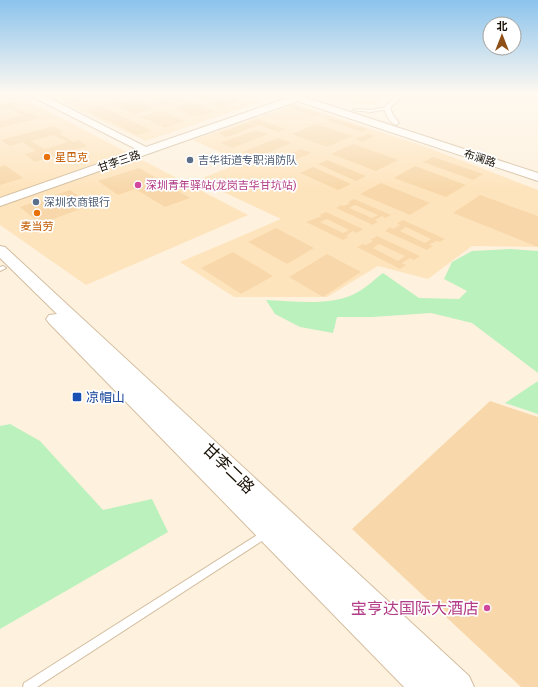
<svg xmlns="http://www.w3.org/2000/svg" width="538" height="687" font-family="'Libre Baskerville','Noto Sans SC',serif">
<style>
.built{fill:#fee4bd}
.green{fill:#bbf1bc}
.building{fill:#f8d8aa;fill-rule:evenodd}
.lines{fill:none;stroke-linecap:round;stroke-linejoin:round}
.lane-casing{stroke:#d4bea0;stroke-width:2}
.street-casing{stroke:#d4bea0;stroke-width:2}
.secondary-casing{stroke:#d4bea0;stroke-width:2}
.primary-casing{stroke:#d4bea0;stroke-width:2}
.lane{fill:#fff;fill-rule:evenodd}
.street{fill:#fff;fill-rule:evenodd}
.secondary{fill:#fff;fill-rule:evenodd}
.primary{fill:#fff;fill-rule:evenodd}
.food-dot{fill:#e8710a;stroke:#fff;stroke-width:1.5}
.service-dot{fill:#5c6f8a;stroke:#fff;stroke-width:1.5}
.hotel-dot{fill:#d1479c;stroke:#fff;stroke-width:1.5}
.transit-dot{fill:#1a4fb4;stroke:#fff;stroke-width:1.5}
.labels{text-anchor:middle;stroke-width:3.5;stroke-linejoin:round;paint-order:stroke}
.far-food-label{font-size:11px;fill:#c56008;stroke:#fff;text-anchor:start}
.far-street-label{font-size:11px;fill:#191106;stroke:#fff}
.far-service-label{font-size:11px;fill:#4e5e75;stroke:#fff;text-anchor:start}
.far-hotel-label{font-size:11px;fill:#b23c85;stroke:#fff;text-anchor:start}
.transit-label{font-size:13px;fill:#164399;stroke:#fff;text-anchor:start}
.near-street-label{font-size:16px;fill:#191106;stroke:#fff}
.near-hotel-label{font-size:16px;fill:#b23c85;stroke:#fff;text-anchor:end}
</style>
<rect width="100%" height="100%" fill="#fef1de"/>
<!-- built -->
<path class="built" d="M0,94L19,96L248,215L86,285L0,225Z
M42,94H126L133,97L144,94H241L263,101L146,141Z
M326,94H388L375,105L358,104Z
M295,104L429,148L538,190V247L472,246L428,279L378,266L327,297H234L180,262L281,219L198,180L242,162L193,140Z"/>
<!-- green -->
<path class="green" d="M510,249L538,251V373L472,323L431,313L372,317H337L333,333L300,327L275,314L266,300C295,301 332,307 358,292C367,287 375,279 383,273L419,298L459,299L467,291L444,279L452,262L472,251Z
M538,381V414L505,403Z
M10,424L40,441L103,510L152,499L168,532L0,629V426Z"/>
<!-- building -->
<path class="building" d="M55,94H68L80,100L71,102Z
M113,94H119L127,98L118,100L108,96Z
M151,94H170L185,100L166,105L144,96Z
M189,94H221L241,101L222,107Z
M133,99L155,108L135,114L113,104Z
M12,102L20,106L15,107L27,114L31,113L39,118L0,128V121L22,115L10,109L0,111V104Z
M191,102L214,111L196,117L172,108Z
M294,105L321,114L315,116L289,107Z
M101,106L152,131L137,135L86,110Z
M161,111L185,121L165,128L141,117Z
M332,118L368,129L362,132L326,120Z
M258,119L286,129L278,132L259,125L227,137L218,133Z
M317,124L352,136L327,147L292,134Z
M54,126L63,132L59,133L73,142L78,140L87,146L35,162L25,154L36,151L23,142L10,146L1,140ZM54,135L68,142L45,149L31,141Z
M256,130L268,134L233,148L221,143Z
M368,134L375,136L362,142L355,139Z
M278,138L291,143L256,158L243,152Z
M353,144L398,160L376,171L331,154Z
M301,149L311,153L276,168L266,163Z
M433,157L483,174L473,180L423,162Z
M327,160L366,176L356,181L318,164Z
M5,165L23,178L0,185V167Z
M415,166L466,185L446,197L394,178Z
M313,167L351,184L338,190L300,173Z
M139,168L190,198L165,207L135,189L118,195L98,181Z
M381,183L430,203L410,215L360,194Z
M70,190L91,205L40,224L20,207Z
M480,195L538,216V247L453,213Z
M354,199L391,215L385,218L382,216L375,220L378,222L373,225L336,208L341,205L344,206L350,203L348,202ZM355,205L378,215L372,218L349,208Z
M326,212L363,229L357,233L353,231L346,236L349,237L343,240L306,222L322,216L319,215ZM327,219L349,230L343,233L320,222Z
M403,220L445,239L440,242L436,241L429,245L433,246L427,250L385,231L390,227L393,229L400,225L397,223ZM406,227L431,239L425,243L400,231Z
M276,228L314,248L287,264L248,242Z
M377,236L420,256L414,260L410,258L402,263L406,265L400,269L357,247L363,244L366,245L373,241L370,240ZM379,244L405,256L398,261L373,248Z
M233,252L273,276L241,294L201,268Z
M327,254L361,272L323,297L289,277Z
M490,401L538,417V687H521L352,529Z"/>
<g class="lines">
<defs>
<path id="lane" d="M387,107L388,109L371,112L353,110L355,109L371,110Z
M3,266L6,268L0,271V267Z
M265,530L268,531L269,534L268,537L37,687H23L24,683Z"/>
<path id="street" d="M397,94H404L390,108L393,115L399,123L396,125C389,122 386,115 384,108Z"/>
<path id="secondary" d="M27,94H41L146,147L299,94H309L301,100L0,206V198L138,150Z
M0,246L5,247L469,676L474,687H404L49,323L46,319L49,315L57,314L0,258Z"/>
<path id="primary" d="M280,94H295L538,173V181L282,96Z"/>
</defs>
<!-- lane casing -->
<use href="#lane" class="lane-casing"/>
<!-- street casing -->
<use href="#street" class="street-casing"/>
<!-- secondary casing -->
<use href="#secondary" class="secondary-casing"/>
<!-- primary casing -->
<use href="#primary" class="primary-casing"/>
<!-- lane -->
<use href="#lane" class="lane"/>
<!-- street -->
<use href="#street" class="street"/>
<!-- secondary -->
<use href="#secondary" class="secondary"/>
<!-- primary -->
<use href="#primary" class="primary"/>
</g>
<!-- sky -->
<linearGradient id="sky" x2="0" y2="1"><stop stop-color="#8bc3ed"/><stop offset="0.49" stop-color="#fff9f0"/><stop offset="1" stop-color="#fff9f0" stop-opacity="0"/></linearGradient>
<rect width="538" height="190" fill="url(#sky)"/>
<!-- markers -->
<g class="food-dot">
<circle cx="47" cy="157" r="4"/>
<circle cx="37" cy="213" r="4"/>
</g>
<g class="service-dot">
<circle cx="190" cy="160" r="4"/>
<circle cx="36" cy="202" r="4"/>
</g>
<g class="hotel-dot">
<circle cx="138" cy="185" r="4"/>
<circle cx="487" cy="608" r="4"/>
</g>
<rect class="transit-dot" x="72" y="392" width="10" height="10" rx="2"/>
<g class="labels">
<!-- far-food labels -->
<g class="far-food-label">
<text x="55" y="161">星巴克</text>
<text x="37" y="230" text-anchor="middle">麦当劳</text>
</g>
<!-- far-street labels -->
<g class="far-street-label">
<text transform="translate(480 158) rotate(18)" y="4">布澜路</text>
<text transform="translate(119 161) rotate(-19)" y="4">甘李三路</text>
</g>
<!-- far-service labels -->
<g class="far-service-label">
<text x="198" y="164">吉华街道专职消防队</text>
<text x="44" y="206">深圳农商银行</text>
</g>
<!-- far-hotel labels -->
<g class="far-hotel-label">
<text x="146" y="189">深圳青年驿站(龙岗吉华甘坑站)</text>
</g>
<!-- transit labels -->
<g class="transit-label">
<text x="86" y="402">凉帽山</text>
</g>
<!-- near-street labels -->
<g class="near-street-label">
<text transform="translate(229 468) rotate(44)" y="6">甘李二路</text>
</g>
<!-- near-hotel labels -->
<g class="near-hotel-label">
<text x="479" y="614">宝亨达国际大酒店</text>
</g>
</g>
<!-- north arrow -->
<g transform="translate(502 36)"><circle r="19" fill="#ffffff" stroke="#a3a09b"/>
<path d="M0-3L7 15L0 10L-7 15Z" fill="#8f5018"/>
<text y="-6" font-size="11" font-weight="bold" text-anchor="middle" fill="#191106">北</text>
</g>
</svg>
